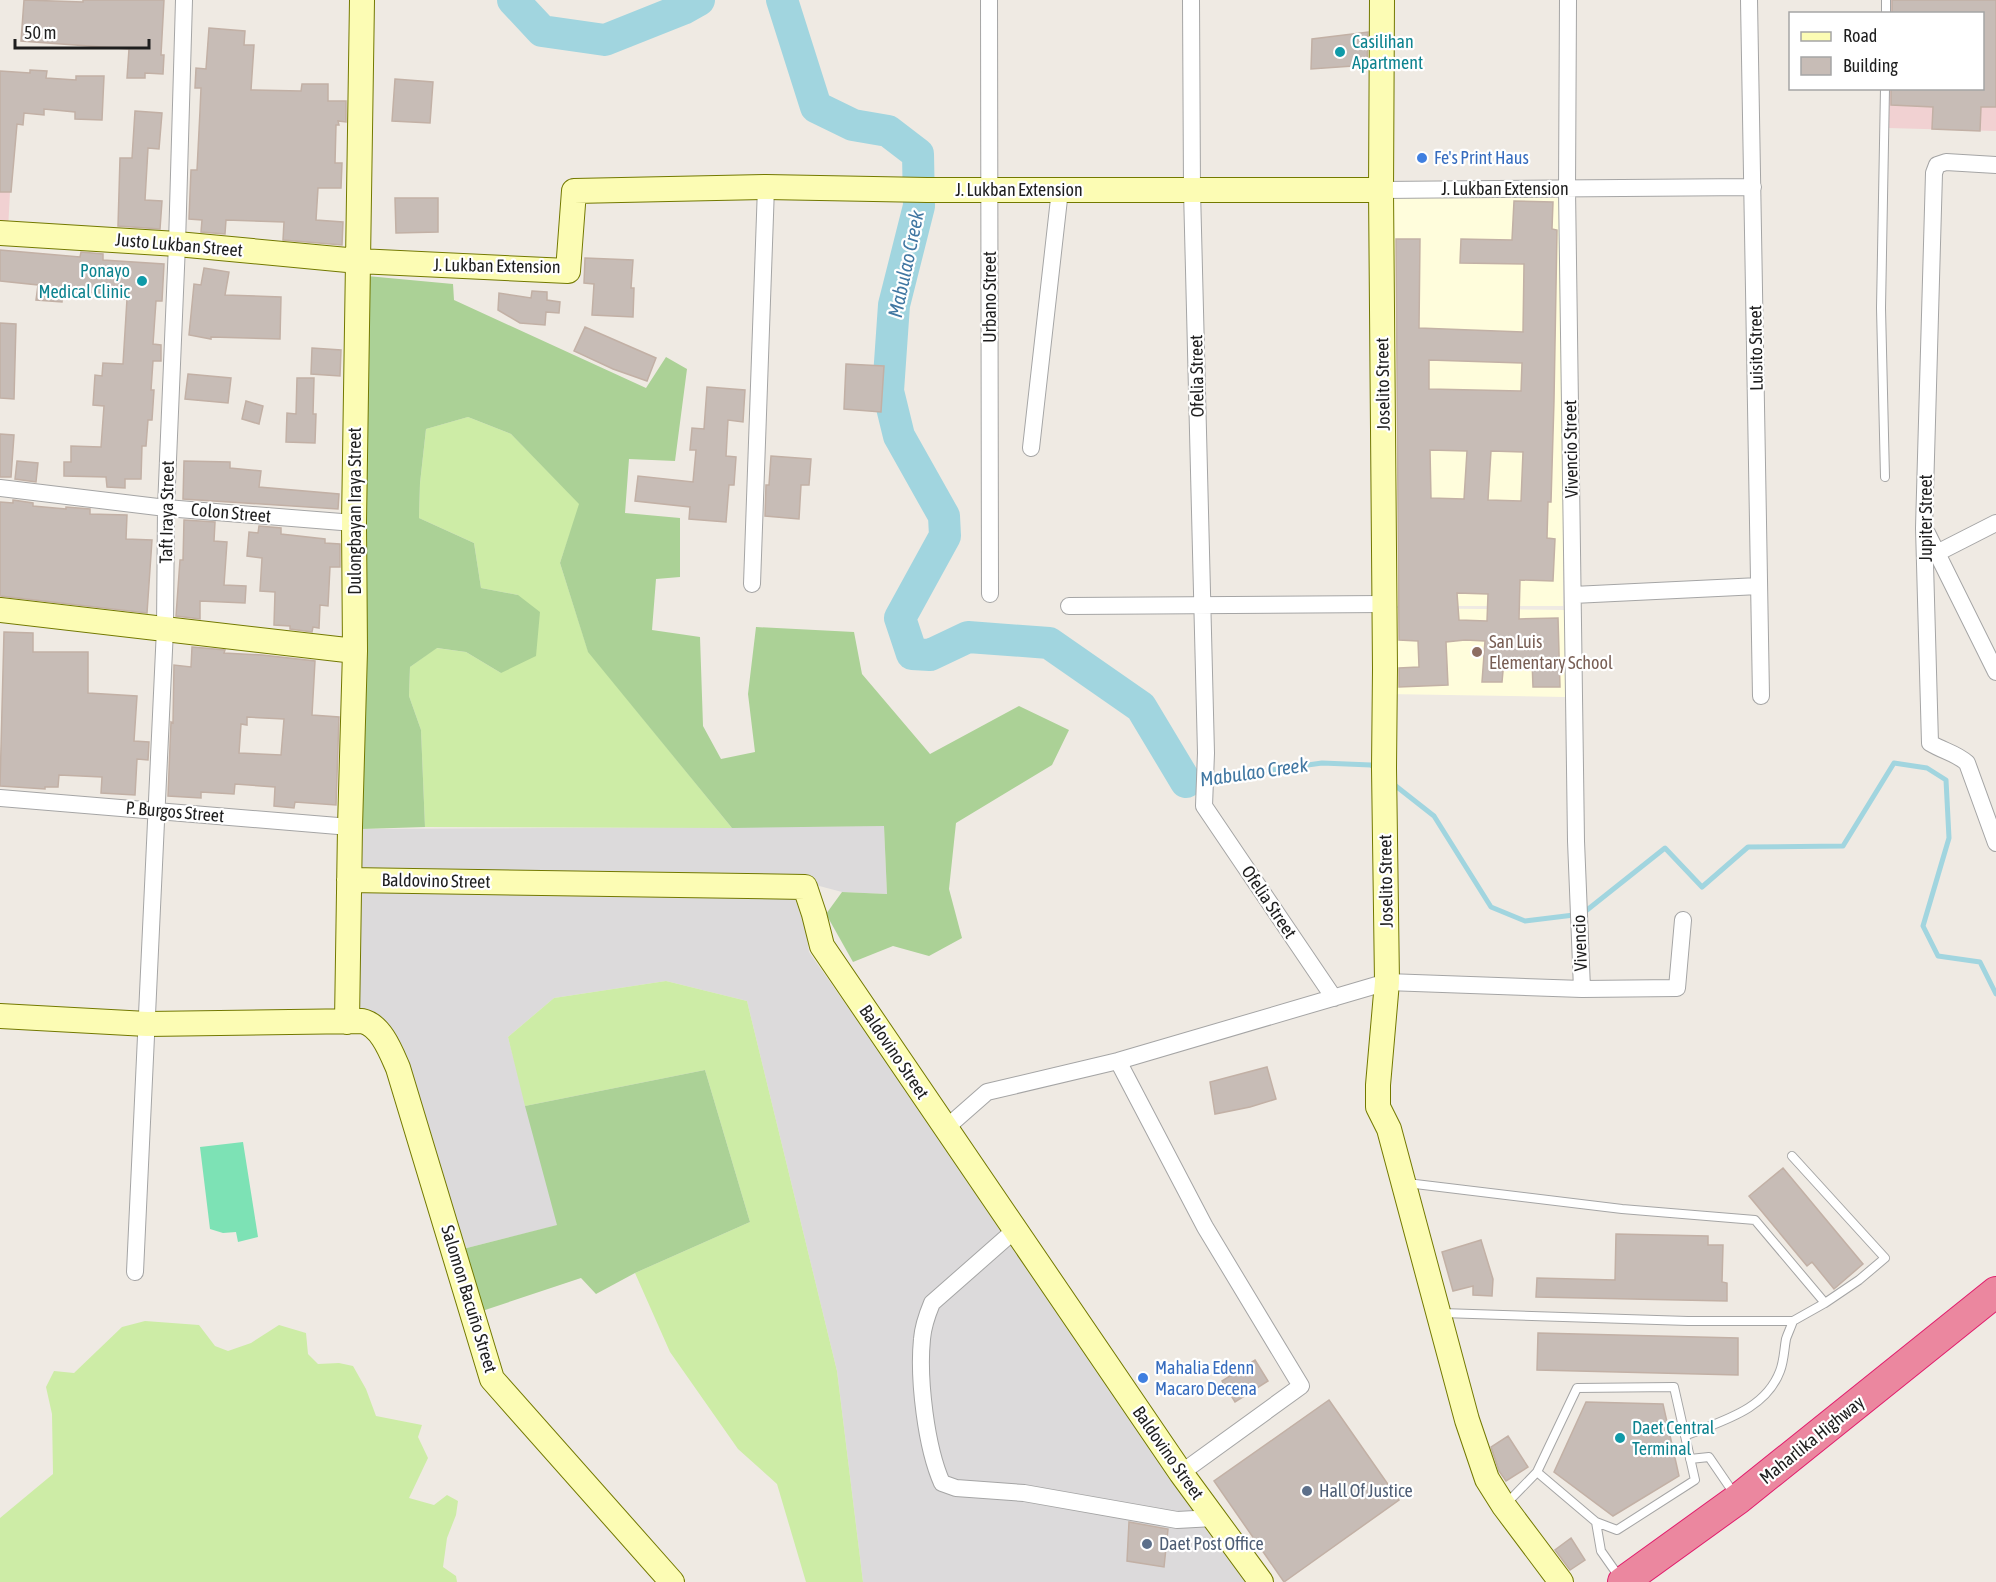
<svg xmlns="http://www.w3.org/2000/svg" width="1996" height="1582" font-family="'Asap Condensed',sans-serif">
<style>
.residential{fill:#dcdadb}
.commercial{fill:#f1d1d2}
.education{fill:#fffddc}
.grass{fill:#cdeca6}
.forest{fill:#abd196}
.pitch{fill:#7de2b5}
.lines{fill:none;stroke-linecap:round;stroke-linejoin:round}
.stream{stroke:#a1d5df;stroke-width:5}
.river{stroke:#a1d5df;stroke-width:32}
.building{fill:#c7bcb6;stroke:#c2b0a5;stroke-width:1.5;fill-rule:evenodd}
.lane-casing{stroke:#a5a5a5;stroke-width:10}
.street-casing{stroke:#a5a5a5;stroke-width:18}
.secondary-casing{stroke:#737900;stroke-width:26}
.highway-casing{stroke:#e11c6c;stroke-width:32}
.lane{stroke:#fff;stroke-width:8}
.street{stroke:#fff;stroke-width:16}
.secondary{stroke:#fcfcb4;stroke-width:24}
.highway{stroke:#eb879f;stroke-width:30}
.culture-dot{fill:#0f9aa8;stroke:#fff;stroke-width:2}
.shop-dot{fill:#3f7fe0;stroke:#fff;stroke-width:2}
.education-dot{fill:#8d6e63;stroke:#fff;stroke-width:2}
.service-dot{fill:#5c6f8a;stroke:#fff;stroke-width:2}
.labels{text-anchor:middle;stroke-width:4.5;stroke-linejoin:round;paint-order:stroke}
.culture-label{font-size:18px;fill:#0d838f;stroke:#fff;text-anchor:start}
.shop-label{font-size:18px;fill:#366cbe;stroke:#fff;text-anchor:start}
.street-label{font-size:18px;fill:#1e1e1e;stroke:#fff}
.education-label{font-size:18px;fill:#785e54;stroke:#fff;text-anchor:start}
.service-label{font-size:18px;fill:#4e5e75;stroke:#fff;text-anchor:start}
.water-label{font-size:20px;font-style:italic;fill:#4177a2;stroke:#fff}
</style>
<rect width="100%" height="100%" fill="#efeae3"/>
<!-- residential -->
<path class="residential" d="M884,826L887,894L842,892L808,883L360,876L362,829Z
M356,886L801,894L809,952L1253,1582H863L837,1371L747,1001L666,981L554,998L508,1037L558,1225L459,1250L401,1060L351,1012Z"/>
<!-- commercial -->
<path class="commercial" d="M1890,0H1996V131L1888,128L1889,89L1982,88V14L1890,13Z
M0,191L10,192L8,230L0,229Z"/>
<!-- education -->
<path class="education" d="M1389,197L1564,198L1563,606H1388Z
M1389,608L1566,610L1565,697L1387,694Z"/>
<!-- grass -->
<path class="grass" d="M468,417L511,434L580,504L560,563L588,651L732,828L425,827L421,730L409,696L410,667L436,648L466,652L501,673L518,595L481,588L474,543L419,518L420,483L426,429Z
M666,981L747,1001L837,1371L863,1582H806L777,1484L738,1449L670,1352L635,1273L750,1222L705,1070L525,1106L508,1037L554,998Z
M145,1321L199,1325L215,1346L228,1351L251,1343L279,1325L306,1333L308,1354L318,1364L339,1363L353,1366L366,1389L376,1416L422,1425L418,1437L428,1458L409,1498L434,1505L447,1495L458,1501L456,1515L447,1538L443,1567L456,1576L457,1582H0V1518L53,1474L52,1414L46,1387L54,1371L74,1373L122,1327Z"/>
<!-- forest -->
<path class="forest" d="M367,276L453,284L454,300L646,388L666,357L687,369L675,461L629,459L625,513L680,518V577L656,579L652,630L700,637L703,726L721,759L755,752L748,694L756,627L854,632L862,674L930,754L1019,706L1069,730L1052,765L956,823L949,889L962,938L929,956L893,946L853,962L826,914L842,892L887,894L884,826L732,828L588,652L560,563L579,504L511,434L468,417L426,429L420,483L419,518L474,543L481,588L518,595L540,612L536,656L501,673L466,652L437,648L410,667L409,696L421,730L425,827L362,829Z
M705,1070L750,1222L635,1273L596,1294L581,1278L476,1313L459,1250L557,1225L525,1106Z"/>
<!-- pitch -->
<path class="pitch" d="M243,1142L258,1237L238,1242L236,1232L223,1233L210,1229L200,1147Z"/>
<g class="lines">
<!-- stream -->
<path class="stream" d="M1186,782L1322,763L1371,765L1376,769
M1392,783L1434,816L1491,907L1525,921L1582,914L1665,848L1702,887L1748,847L1843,846L1894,763L1927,768L1946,780L1949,838L1923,926L1938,956L1980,962L1996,994"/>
<!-- river -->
<path class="river" d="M513,0L542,31L605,40L683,9L699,0
M782,0L816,107L853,125L888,131L918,154L919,206L894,305L888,391L899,436L944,516L945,536L900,618L912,654L930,655L968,637L1049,643L1141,707L1186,782"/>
</g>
<!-- building -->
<path class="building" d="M24,0L83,2V0H164L161,55H164L163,74L145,73V78H127L129,49L21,41Z
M1892,0H1996V107H1981L1980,131L1932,129L1933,107L1891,105V88H1983V14H1892Z
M209,28L245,31L244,45H254L251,90L301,91L302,84H328V101H346V122L338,121L339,125H336L335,163H342L341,188H318L316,220L343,222L342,245L283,240L284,222L226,220L225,234L201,232L202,220L189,219L191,170H197L200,111L201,88H195L196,68L206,69Z
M1368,32L1367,65L1311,69L1312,39Z
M30,70L47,71L46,78L76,80V76H104L102,120L75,119V112L44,109V115L24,113L23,125L17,124L11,192H0V71L30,73Z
M395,79L433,82L430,123L392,121Z
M135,111L162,113L159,149L148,148L145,200L162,201L160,229L118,226L120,158H132Z
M395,198H438V232L396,233Z
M1514,201L1553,202L1552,229L1557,230L1554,401L1551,502H1548L1547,538L1555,539L1553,581L1520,580L1519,619L1558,618L1560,687H1533L1532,660H1504L1502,682H1482L1485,641L1465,640L1446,642L1448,685L1399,687V668L1419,667L1418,641L1399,640L1396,239H1420L1419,328L1523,332L1524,264L1460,263L1461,239L1512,240ZM1429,360L1522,363L1521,391L1429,389ZM1430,450L1467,451L1464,499L1431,498ZM1491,451L1523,452L1521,501L1488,500ZM1457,593L1488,594L1487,621L1459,620Z
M0,250L80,257L81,252L103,254V260L164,264L162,301H156L153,344L161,345V361H153L151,390H154L152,420H148L146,446H142L141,479H125V488L107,487L106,477L64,476V462H71V446L101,447L104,406L93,405L95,375L102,376L103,363L123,364L127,299H120V294L63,291L62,302L36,300L38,285L0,281Z
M585,258L633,260L631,288H634L633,317L592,315L594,284L584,283Z
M204,268L229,272L225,295L281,297L280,339L211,337V339L189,335L194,284L201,285Z
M532,291L547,292V300L560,302L559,313L546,312L545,325L520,323L498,310L499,293L531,298Z
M0,323L16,324L14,399L0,398Z
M585,327L656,358L647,381L613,369L574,351Z
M312,348L341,350L340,376L311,374Z
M846,364L884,366L881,412L844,409Z
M188,374L231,378L228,403L185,399Z
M297,378H314L313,414H316L315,443L286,442L287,413L296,414Z
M707,387L745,390L743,422L728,420L726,456L736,457L734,485H729L726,522L689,519L690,507L635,501L638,476L693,482L696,450H690L692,428L704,429Z
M246,401L263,406L259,424L242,419Z
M0,434L14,435L11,477H0Z
M771,456L811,459L809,485H801L799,519L765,516L766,485H769Z
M17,461L38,463L36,482L15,479Z
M184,461L230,462V468L261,471L259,487L339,494L338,509L183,499Z
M13,500L33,503V506L66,509V507L90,509V514L127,515L126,539L152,540L147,613L0,596V502L13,503Z
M184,520L215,522L214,541L227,542L224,585L246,586L245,603L200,601V619L176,616L180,560H183Z
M259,526L281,528V534L325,539V543L340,544V567H330L328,606L320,605L319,628L313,627L312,632L290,629V626L274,625L275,592L260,591L262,558L247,556L249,532L258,533Z
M4,632L33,633V652H88V693L137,696L134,741L149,742L148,760L137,759L135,795L101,793L102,777L59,775L58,787H45V789L0,786Z
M192,647L225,650L224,653L262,655L315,661L312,715L339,717L336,805L295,802L294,808L274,806L275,787L235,784L234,794L201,792V798L168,796L171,722L173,723L174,665L191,667ZM247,717L284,719L281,755L239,753L241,724L247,725Z
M1267,1067L1276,1099L1250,1107L1215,1114L1210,1082Z
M1783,1168L1863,1264L1834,1289L1812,1262L1807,1266L1749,1196Z
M1616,1234L1708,1236V1245H1723L1722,1282L1727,1283V1301L1536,1297L1537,1278L1615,1280Z
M1481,1240L1493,1279L1492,1296L1473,1295V1286L1453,1291L1442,1252Z
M1538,1333L1738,1338V1375L1537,1370Z
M1255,1360L1268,1381L1235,1402L1222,1381Z
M1329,1400L1399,1500L1284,1582L1214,1481Z
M1586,1402L1663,1404L1679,1476L1613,1516L1554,1472Z
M1508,1436L1528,1467L1506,1481L1499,1471L1491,1447Z
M1129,1522L1168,1529L1164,1567L1127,1561Z
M1571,1538L1585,1560L1570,1570L1555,1550Z"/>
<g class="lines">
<defs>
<path id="lane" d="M1886,14V0
M1885,88L1881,308L1885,477
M1792,1156L1885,1258L1859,1280L1825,1303
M1407,1183L1622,1209L1755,1220L1825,1303L1793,1321
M1442,1313L1688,1321H1793C1791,1327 1788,1333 1786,1339C1784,1350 1784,1361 1780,1371C1765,1411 1720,1421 1685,1436
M1690,1459L1709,1457L1735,1495
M1505,1505L1537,1472L1577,1388L1674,1387L1695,1480L1617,1530L1596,1522L1537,1472
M1596,1522L1601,1551L1620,1578"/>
<path id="street" d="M989,0L990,594
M1191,0L1192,190L1206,753L1204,806L1334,998
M1568,0L1567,189L1576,841L1582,989
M1749,0L1761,696
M1996,165L1946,162L1937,165L1934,173L1924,528L1930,743C1943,751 1956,753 1967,763L1996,843
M1381,190L1753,187
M1031,448L1060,190
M0,488L166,508L354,523
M1927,533L1996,672
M1937,553L1996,523
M752,584L766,187
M1573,595L1759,586
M1069,606L1385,604
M0,798L350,827
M1118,1061L1205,1227L1301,1386L1181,1473
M946,1128L987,1092L1118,1061L1387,982L1582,989L1677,988L1683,920
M1015,1230L932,1303C927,1315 923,1326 922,1339C918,1379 926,1447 942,1483L956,1488L1024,1493L1177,1520L1214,1518
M135,1272L165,629L166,508L177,244L184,0"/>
<path id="secondary" d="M1382,0L1381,190L1385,669L1384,768L1387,982L1378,1085V1107L1389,1129L1467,1420L1487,1479L1504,1506L1561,1582
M0,233L177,244L358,261L568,271L574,191L766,187L927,190H1381
M0,610L355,651
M349,880L805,887L814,914L822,946L1181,1473L1261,1582
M0,1016L147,1024L362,1021C381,1025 391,1052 398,1068L492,1379L672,1582
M347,1022L350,827L355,651L354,523L362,0"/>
<path id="highway" d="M1623,1582L1738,1499L1996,1292"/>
</defs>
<!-- lane casing -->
<use href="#lane" class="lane-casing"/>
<!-- street casing -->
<use href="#street" class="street-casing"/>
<!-- secondary casing -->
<use href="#secondary" class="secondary-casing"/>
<!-- highway casing -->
<use href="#highway" class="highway-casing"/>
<!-- lane -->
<use href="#lane" class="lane"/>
<!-- street -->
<use href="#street" class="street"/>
<!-- secondary -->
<use href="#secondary" class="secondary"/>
<!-- highway -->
<use href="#highway" class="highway"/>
</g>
<!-- markers -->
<g class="culture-dot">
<circle cx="1340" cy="52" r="6"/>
<circle cx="142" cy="281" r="6"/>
<circle cx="1620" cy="1438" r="6"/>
</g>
<g class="shop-dot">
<circle cx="1422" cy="158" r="6"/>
<circle cx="1143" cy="1378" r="6"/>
</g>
<circle class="education-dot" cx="1477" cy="652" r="6"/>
<g class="service-dot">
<circle cx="1307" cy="1491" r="6"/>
<circle cx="1147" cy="1544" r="6"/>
</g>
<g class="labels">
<!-- culture labels -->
<g class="culture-label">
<text x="1352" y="48">Casilihan<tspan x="1352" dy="21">Apartment</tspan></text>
<text x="130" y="277" text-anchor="end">Ponayo<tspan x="130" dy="21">Medical Clinic</tspan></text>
<text x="1632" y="1434">Daet Central<tspan x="1632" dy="21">Terminal</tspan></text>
</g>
<!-- shop labels -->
<g class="shop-label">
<text x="1434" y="164">Fe's Print Haus</text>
<text x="1155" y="1374">Mahalia Edenn<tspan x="1155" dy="21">Macaro Decena</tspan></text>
</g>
<!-- street labels -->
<g class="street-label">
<text x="1505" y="195">J. Lukban Extension</text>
<text x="1019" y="196">J. Lukban Extension</text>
<text transform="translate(179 245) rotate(5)" y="6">Justo Lukban Street</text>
<text transform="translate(497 266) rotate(1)" y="6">J. Lukban Extension</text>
<text transform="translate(990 297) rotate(-90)" y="6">Urbano Street</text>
<text transform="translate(1756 348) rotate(-91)" y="6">Luisito Street</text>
<text transform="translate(1197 376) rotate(-91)" y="6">Ofelia Street</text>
<text transform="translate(1383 384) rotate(-91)" y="6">Joselito Street</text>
<text transform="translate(1571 449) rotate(-91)" y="6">Vivencio Street</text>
<text transform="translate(355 511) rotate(-90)" y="6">Dulongbayan Iraya Street</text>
<text transform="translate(167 512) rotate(-89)" y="6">Taft Iraya Street</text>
<text transform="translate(231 513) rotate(5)" y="6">Colon Street</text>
<text transform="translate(1926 518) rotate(-90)" y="6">Jupiter Street</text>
<text transform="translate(175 812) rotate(5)" y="6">P. Burgos Street</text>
<text transform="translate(436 881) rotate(1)" y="6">Baldovino Street</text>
<text transform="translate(1386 881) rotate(-91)" y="6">Joselito Street</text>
<text transform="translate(1269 902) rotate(56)" y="6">Ofelia Street</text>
<text transform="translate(1580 943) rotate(-92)" y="6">Vivencio</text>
<text transform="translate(894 1052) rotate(56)" y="6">Baldovino Street</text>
<text transform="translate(469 1299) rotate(73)" y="6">Salomon Bacuño Street</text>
<text transform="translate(1812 1440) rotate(-39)" y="6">Maharlika Highway</text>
<text transform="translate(1168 1453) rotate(55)" y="6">Baldovino Street</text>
</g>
<!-- education labels -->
<g class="education-label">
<text x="1489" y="648">San Luis<tspan x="1489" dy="21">Elementary School</tspan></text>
</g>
<!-- service labels -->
<g class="service-label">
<text x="1319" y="1497">Hall Of Justice</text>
<text x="1159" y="1550">Daet Post Office</text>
</g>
<!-- water labels -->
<g class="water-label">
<text transform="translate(906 264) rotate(-78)" y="7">Mabulao Creek</text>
<text transform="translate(1254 772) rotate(-8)" y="7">Mabulao Creek</text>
</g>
</g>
<!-- legend -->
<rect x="1789" y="12" width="195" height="78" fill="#ffffff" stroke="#a5a5a5" stroke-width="1.5"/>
<rect x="1801" y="32" width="30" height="9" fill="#fcfcb4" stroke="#a5a5a5" stroke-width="1.5"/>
<text x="1843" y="42" font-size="18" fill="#1e1e1e">Road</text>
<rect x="1801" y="57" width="30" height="18" fill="#c7bcb6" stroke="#a5a5a5" stroke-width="1.5"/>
<text x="1843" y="72" font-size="18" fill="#1e1e1e">Building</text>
<!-- scale -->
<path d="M15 39v9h134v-9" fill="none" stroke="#1e1e1e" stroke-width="3"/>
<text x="24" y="39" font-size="18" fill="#1e1e1e" stroke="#ffffff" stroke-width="4.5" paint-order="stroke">50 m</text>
</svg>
